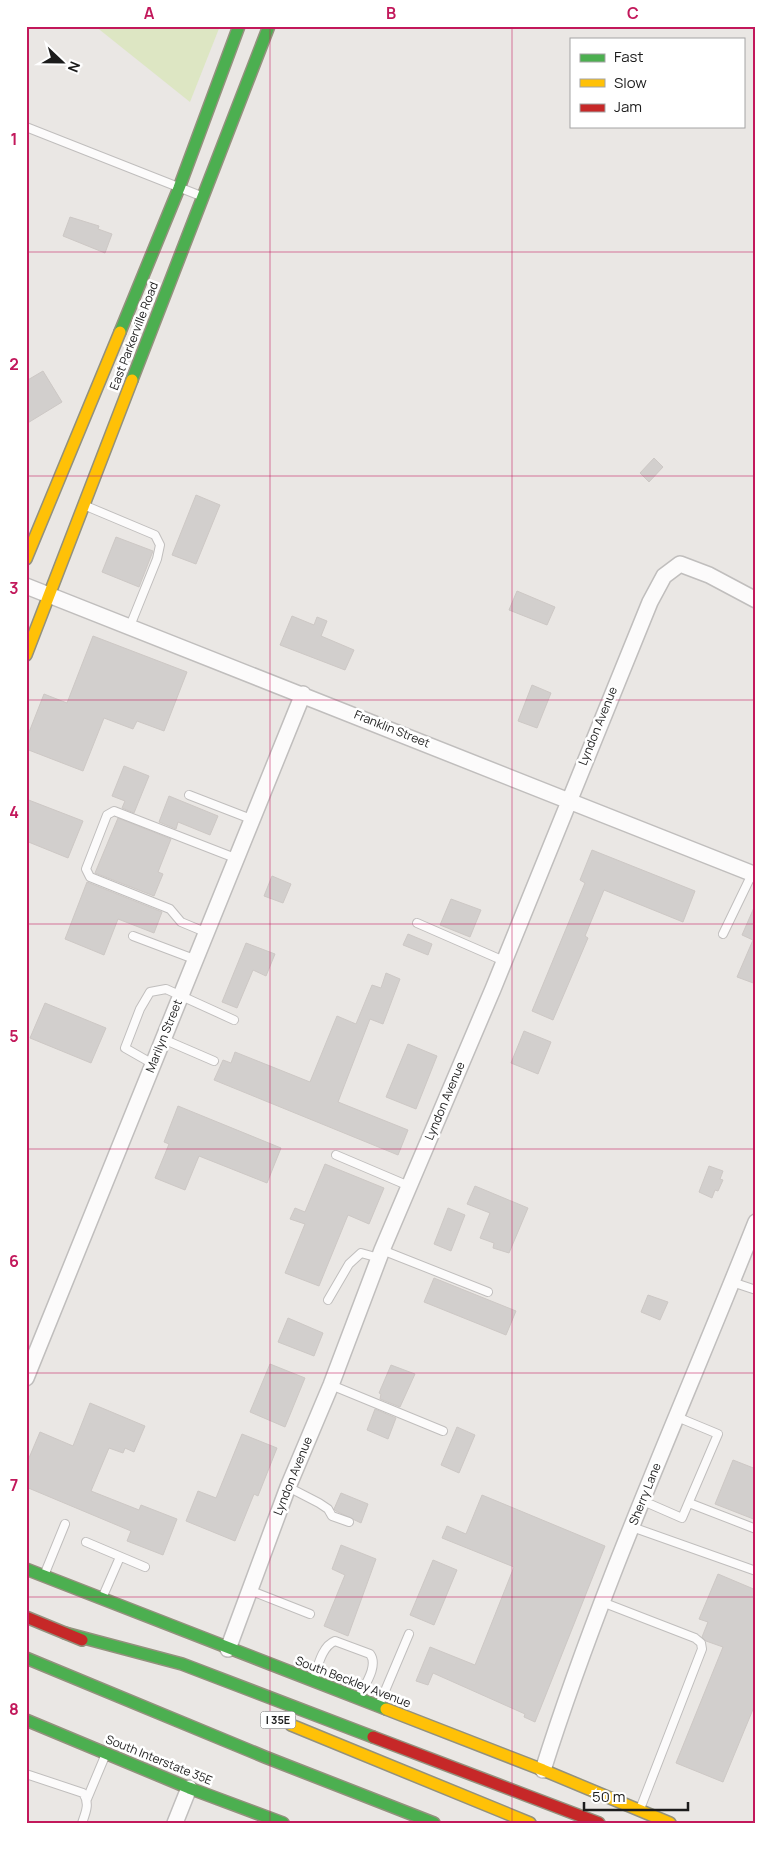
<svg xmlns="http://www.w3.org/2000/svg" width="782" height="1849" font-family="Manrope,sans-serif">
<style>
.grass{fill:#dde6c3}
.building{fill:#d2cfcd;stroke:#cdc8c5}
.lines{fill:none;stroke-linecap:round;stroke-linejoin:round}
.lane-casing{stroke:#c0bebd;stroke-width:10}
.street-casing{stroke:#c0bebd;stroke-width:18}
.fast-casing{stroke:#93917d;stroke-width:14}
.slow-casing{stroke:#93917d;stroke-width:14}
.jam-casing{stroke:#93917d;stroke-width:14}
.lane{stroke:#fcfbfb;stroke-width:8}
.street{stroke:#fcfbfb;stroke-width:15}
.fast{stroke:#4caf50;stroke-width:11}
.slow{stroke:#ffc107;stroke-width:11}
.jam{stroke:#c62828;stroke-width:11}
.grid{fill:none;stroke:#c2185b;stroke-width:1;stroke-opacity:0.55}
.labels{text-anchor:middle;stroke-width:5;stroke-linejoin:round;paint-order:stroke}
.shield{fill:#fff;stroke:#606060;stroke-width:1}
.shield-label{font-size:11px;font-weight:bold;fill:#1c1c1c}
.street-label{font-size:12px;fill:#1c1c1c;stroke:#fff}
.neatline{fill:none;stroke:#c2185b;stroke-width:2}
.grid-label{font-size:16px;text-anchor:middle;font-weight:bold;fill:#c2185b}
</style>
<rect width="100%" height="100%" fill="#eae7e4"/>
<!-- grass -->
<path class="grass" d="M95,26H220L190,102Z"/>
<!-- building -->
<path class="building" d="M70,217L99,226L98,229L112,234L105,253L63,236Z
M43,371L62,402L26,424V381Z
M654,458L663,467L649,482L640,473Z
M196,495L220,505L196,564L172,555Z
M116,537L153,551L139,587L102,572Z
M517,591L555,607L547,625L509,610Z
M292,616L314,625L317,617L327,621L321,636L354,650L345,670L280,645Z
M93,636L187,672L164,731L137,721L133,729L104,718L83,771L26,749V740L44,694L67,703Z
M532,685L551,693L537,728L518,721Z
M124,766L149,776L134,813L122,808L125,801L112,796Z
M169,796L218,816L210,835L178,822L176,829L159,822Z
M26,799L83,821L68,858L26,841Z
M118,818L171,839L158,872L163,874L154,896L95,873Z
M592,850L695,891L683,922L604,890L585,936L588,938L553,1020L532,1011L585,883L580,880Z
M272,876L291,884L283,903L264,896Z
M87,882L162,912L154,933L118,919L104,955L65,939Z
M451,899L481,910L470,937L440,925Z
M756,903V984L737,977L753,940L742,935Z
M408,934L432,944L428,955L403,945Z
M246,943L275,954L266,976L253,970L237,1008L222,1002Z
M386,973L400,979L383,1024L370,1019L338,1102L408,1130L398,1155L214,1080L223,1060L231,1063L235,1052L310,1082L337,1016L356,1024L372,985L381,988Z
M45,1003L106,1028L91,1063L30,1038Z
M524,1031L551,1042L538,1074L511,1063Z
M408,1044L437,1056L416,1109L386,1097Z
M178,1106L281,1148L267,1183L199,1156L185,1190L155,1178L169,1144L164,1142Z
M325,1164L384,1188L369,1224L348,1215L319,1286L285,1273L305,1224L290,1219L295,1208L305,1212Z
M709,1166L723,1171L720,1179L723,1180L718,1191L715,1190L712,1198L699,1192Z
M475,1186L528,1208L509,1253L493,1248L494,1243L480,1238L490,1213L467,1204Z
M448,1208L465,1215L451,1251L434,1244Z
M434,1278L516,1311L506,1335L424,1302Z
M648,1295L668,1302L660,1320L641,1312Z
M288,1318L323,1333L314,1356L278,1342Z
M270,1364L305,1378L285,1427L250,1412Z
M391,1365L415,1374L400,1407L380,1399L381,1394L379,1393Z
M90,1403L145,1426L134,1452L125,1448L123,1453L109,1448L91,1491L139,1510L141,1505L177,1519L163,1555L127,1541L131,1531L26,1487V1465L40,1432L73,1446Z
M375,1409L396,1418L388,1439L367,1430Z
M457,1427L475,1435L459,1473L441,1465Z
M242,1434L277,1448L258,1496L254,1494L235,1541L186,1521L198,1491L216,1498Z
M733,1460L756,1469V1520L715,1504Z
M341,1493L368,1504L361,1523L336,1511L334,1509Z
M482,1495L605,1546L535,1722L524,1717L525,1714L433,1673L428,1685L416,1681L430,1647L475,1665L514,1567L442,1538L447,1526L466,1534Z
M341,1545L376,1559L348,1636L324,1626L345,1575L332,1569Z
M433,1560L457,1570L434,1625L410,1615Z
M718,1574L756,1590V1702L723,1782L676,1763L723,1647L706,1641L702,1637L708,1622L699,1619Z"/>
<g class="lines">
<defs>
<path id="lane" d="M26,127L201,196
M86,506L155,535L160,545L157,559L130,626
M189,795L251,819
M417,923L504,961
M205,932L181,922L170,909L90,877L86,869L107,815L114,811L235,858
M723,934L752,874
M133,936L194,959
M163,1039L214,1061
M153,1064L125,1048L140,1009L150,992L166,989L234,1020
M336,1155L409,1186
M382,1250L488,1292
M732,1282L756,1290
M328,1300L349,1264L361,1253L379,1258
M331,1385L443,1431
M288,1487L319,1503L328,1509L332,1516L349,1522
M643,1501L682,1518L718,1434L677,1417
M689,1503L756,1529
M632,1527L756,1571
M86,1542L145,1567
M45,1573L65,1524
M249,1590L310,1614
M103,1596L120,1557
M602,1602L695,1638L701,1643L702,1649L640,1809
M314,1678C318,1666 322,1646 335,1641L370,1654C379,1666 364,1686 359,1697
M379,1705L409,1634
M26,1774L83,1793C90,1803 86,1812 82,1823
M87,1799L105,1756"/>
<path id="street" d="M26,586L756,875
M26,1378L303,694
M228,1649L288,1487L331,1385L382,1250L493,989L650,602L664,576L680,564L709,575L756,600
M543,1770C602,1583 684,1404 756,1222
M175,1823L189,1788"/>
<path id="fast" d="M120,332L179,188L239,26
M132,380L269,26
M26,1569L386,1709
M65,1633L182,1664L373,1737
M26,1658L265,1757L434,1823
M26,1720L189,1788L283,1823"/>
<path id="slow" d="M26,559L120,332
M26,655L132,380
M386,1709L543,1770L670,1823
M291,1725L530,1823"/>
<path id="jam" d="M26,1617L82,1640
M373,1737L599,1823"/>
</defs>
<!-- lane casing -->
<use href="#lane" class="lane-casing"/>
<!-- street casing -->
<use href="#street" class="street-casing"/>
<!-- fast casing -->
<use href="#fast" class="fast-casing"/>
<!-- slow casing -->
<use href="#slow" class="slow-casing"/>
<!-- jam casing -->
<use href="#jam" class="jam-casing"/>
<!-- lane -->
<use href="#lane" class="lane"/>
<!-- street -->
<use href="#street" class="street"/>
<!-- fast -->
<use href="#fast" class="fast"/>
<!-- slow -->
<use href="#slow" class="slow"/>
<!-- jam -->
<use href="#jam" class="jam"/>
</g>
<!-- grid -->
<path class="grid" d="M270,26V1823M512,26V1823M26,252H756M26,476H756M26,700H756M26,924H756M26,1149H756M26,1373H756M26,1597H756"/>
<g class="labels">
<!-- shield labels -->
<rect class="shield" x="260.5" y="1711.5" width="35" height="17" rx="4"/>
<g class="shield-label">
<text x="278" y="1724">I 35E</text>
</g>
<!-- street labels -->
<g class="street-label">
<text transform="translate(134 336) rotate(-69)" y="4">East Parkerville Road</text>
<text transform="translate(598 726) rotate(-68)" y="4">Lyndon Avenue</text>
<text transform="translate(392 729) rotate(22)" y="4">Franklin Street</text>
<text transform="translate(164 1036) rotate(-68)" y="4">Marilyn Street</text>
<text transform="translate(445 1101) rotate(-67)" y="4">Lyndon Avenue</text>
<text transform="translate(293 1476) rotate(-68)" y="4">Lyndon Avenue</text>
<text transform="translate(645 1494) rotate(-68)" y="4">Sherry Lane</text>
<text transform="translate(353 1682) rotate(21)" y="4">South Beckley Avenue</text>
<text transform="translate(159 1760) rotate(22)" y="4">South Interstate 35E</text>
</g>
</g>
<!-- border -->
<rect width="782" height="1849" fill="none" stroke="#ffffff" stroke-width="55"/>
<!-- legend -->
<rect x="570" y="38" width="175" height="90" fill="#ffffff" stroke="#a4a4a4"/>
<rect x="580" y="54" width="25" height="8" fill="#4caf50" stroke="#a4a4a4"/>
<text x="614" y="62" font-size="15" fill="#1c1c1c">Fast</text>
<rect x="580" y="79" width="25" height="8" fill="#ffc107" stroke="#a4a4a4"/>
<text x="614" y="88" font-size="15" fill="#1c1c1c">Slow</text>
<rect x="580" y="104" width="25" height="8" fill="#c62828" stroke="#a4a4a4"/>
<text x="614" y="112" font-size="15" fill="#1c1c1c">Jam</text>
<!-- north arrow -->
<g transform="translate(62 62) rotate(112)" stroke="#ffffff" stroke-width="4" paint-order="stroke">
<path d="M0-4L9 19L0 12L-9 19Z" fill="#1c1c1c"/>
<text y="-8" font-size="14" font-weight="bold" text-anchor="middle" fill="#1c1c1c">N</text>
</g>
<!-- scale -->
<path d="M584 1802v8h104v-8" fill="none" stroke="#1c1c1c" stroke-width="2.5"/>
<text x="592" y="1802" font-size="15" fill="#1c1c1c" stroke="#ffffff" stroke-width="4" paint-order="stroke">50 m</text>
<rect x="28" y="28" width="726" height="1794" class="neatline"/>
<g class="grid-label">
<text x="149" y="19">A</text>
<text x="391" y="19">B</text>
<text x="633" y="19">C</text>
<text x="14" y="145">1</text>
<text x="14" y="370">2</text>
<text x="14" y="594">3</text>
<text x="14" y="818">4</text>
<text x="14" y="1042">5</text>
<text x="14" y="1267">6</text>
<text x="14" y="1491">7</text>
<text x="14" y="1715">8</text>
</g>
</svg>
